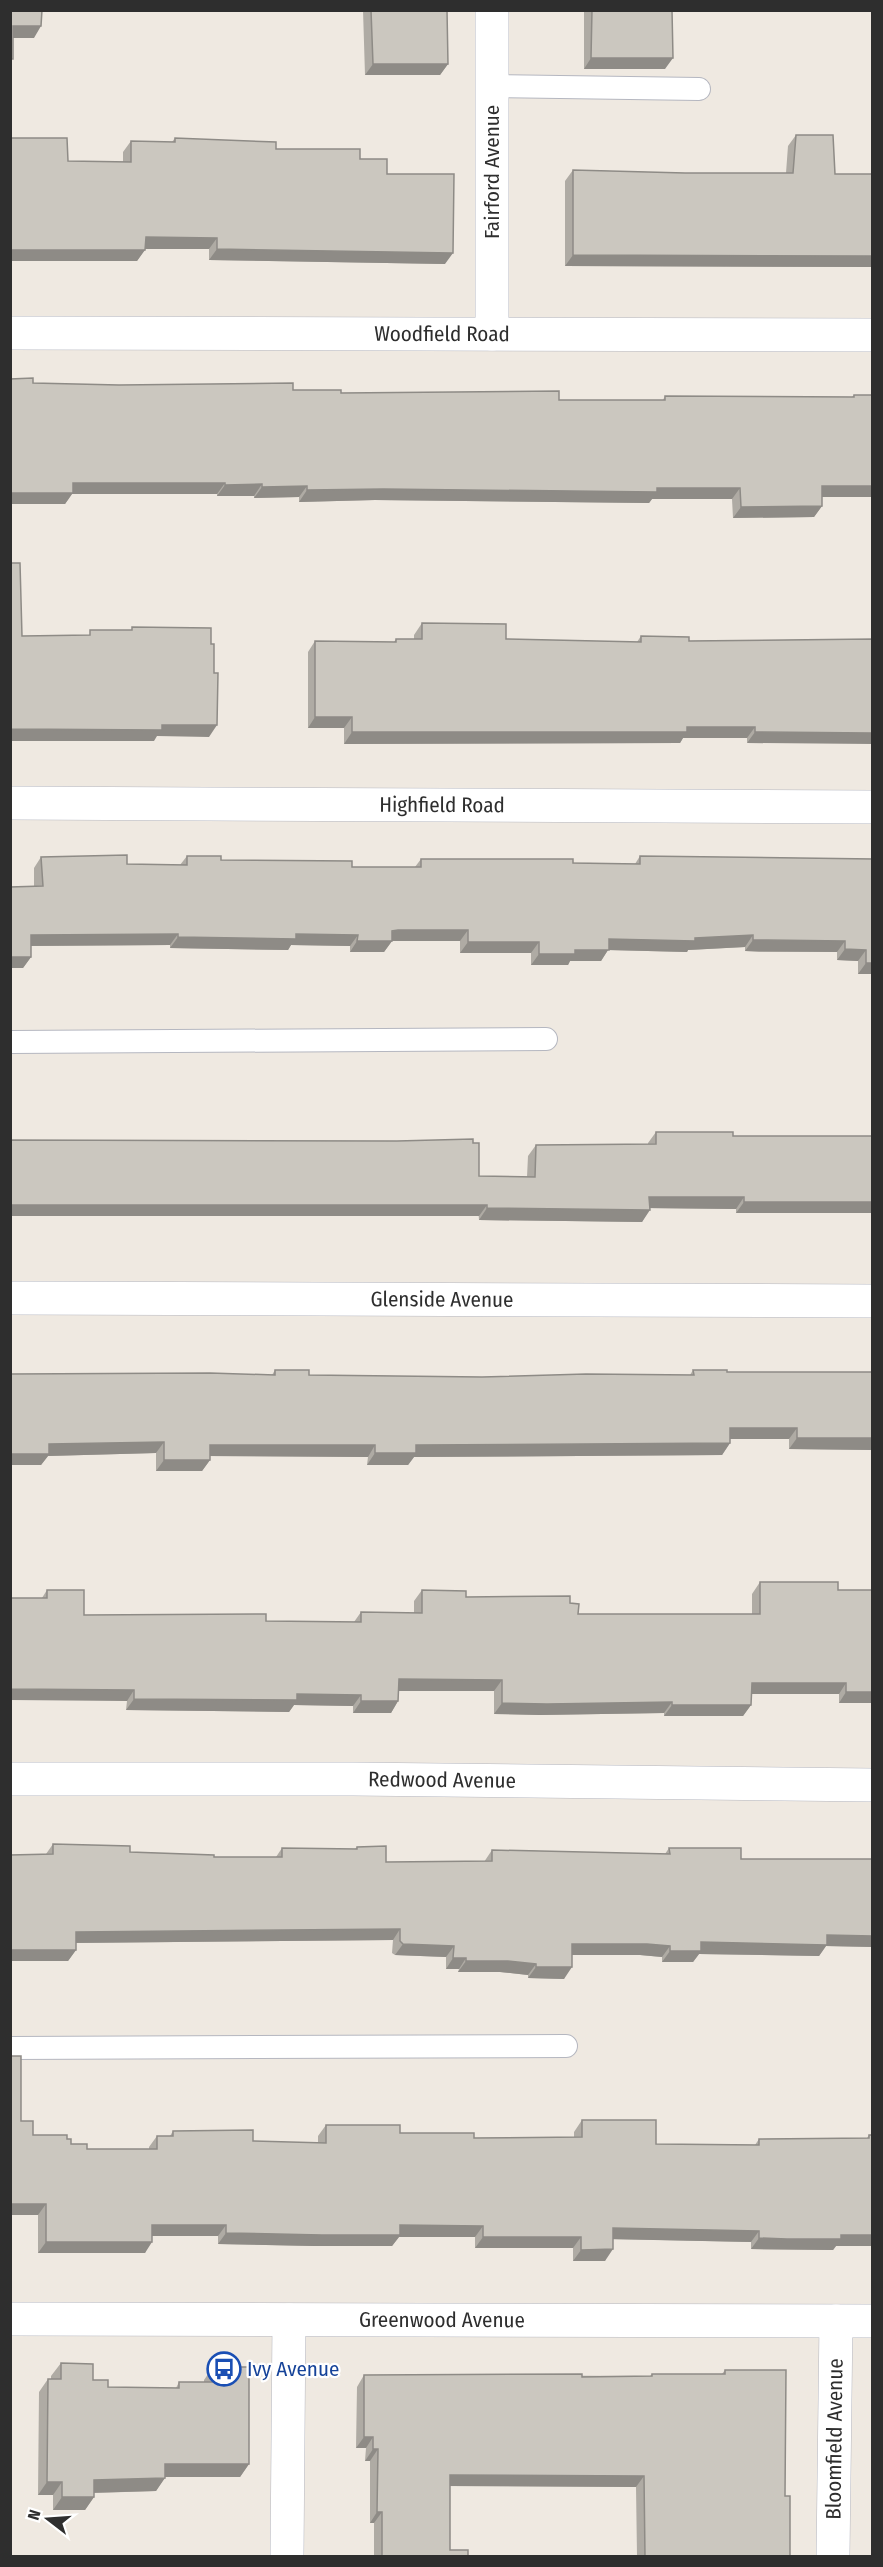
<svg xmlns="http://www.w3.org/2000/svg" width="883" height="2567" font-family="'Fira Sans Condensed',sans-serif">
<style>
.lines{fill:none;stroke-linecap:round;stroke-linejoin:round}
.service-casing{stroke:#b5b7c0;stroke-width:24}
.minor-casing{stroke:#b5b7c0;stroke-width:34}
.tertiary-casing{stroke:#b5b7c0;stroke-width:34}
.service{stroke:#fff;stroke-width:22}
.minor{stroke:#fff;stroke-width:33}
.tertiary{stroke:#fff;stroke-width:33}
.wall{fill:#afaba4}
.shaded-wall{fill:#8e8b86}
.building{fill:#cbc7bf;stroke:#8e8b86;stroke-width:1.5}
.labels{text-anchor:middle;stroke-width:4.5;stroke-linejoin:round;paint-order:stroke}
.street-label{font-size:21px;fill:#2e2e2e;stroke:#fff}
.transit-label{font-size:21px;fill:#164399;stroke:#fff;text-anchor:start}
</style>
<rect width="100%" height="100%" fill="#efe9e1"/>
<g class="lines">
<defs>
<path id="service" d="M492,86L699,89
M10,1042L546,1039
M10,2048L566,2046"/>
<g id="minor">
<path d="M492,10V334"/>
<path id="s1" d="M10,333L872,335"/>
<path id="s2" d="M10,803L872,807"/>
<path id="s3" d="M10,1298L872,1301"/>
<path id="s4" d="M10,1779H353L872,1785"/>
<path d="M287,2556L289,2320"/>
<path id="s5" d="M833,2556L836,2321"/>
</g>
<g id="tertiary">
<path id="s6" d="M10,2319L872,2321"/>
</g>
</defs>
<!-- service casing -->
<use href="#service" class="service-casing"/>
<!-- minor casing -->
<use href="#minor" class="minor-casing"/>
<!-- tertiary casing -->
<use href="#tertiary" class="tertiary-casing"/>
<!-- service -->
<use href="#service" class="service"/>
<!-- minor -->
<use href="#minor" class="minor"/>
<!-- tertiary -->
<use href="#tertiary" class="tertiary"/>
</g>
<!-- wall -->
<path class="wall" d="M363,10H447L448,64L440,75H365Z
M584,10H672L665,69H584Z
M796,135L835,174H873V267L565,266V181L573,170L685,173H786L788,146Z
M10,138L68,161L123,162V152L131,141L172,142L175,138L360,159L387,174L445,264L209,260V249H145L137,261H10Z
M33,383L293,390L341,393L559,400H663L665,396L852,397L854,395H873L822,497V506L814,517L733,518L732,499H652L649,503L375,500L299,502V497L254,498V496H217V494H72L65,504Z
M422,623L506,639L637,642L641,636L689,641L873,639L747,743V738H683L680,743L344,744V728H308V652L315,641L394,642L396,639H414V635Z
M187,856L221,860L352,867H415L421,859L635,864L640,856L873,859V974H858V961L837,960V952H759L745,951V947L688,950L687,952L608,950L601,961H570L568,965H531V953H460V941H392L384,952H350V946L291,945L288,950L170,948V945L31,946V957L23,968L34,886V868L41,857L127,864L180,865Z
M656,1132L733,1136H873V1213H736V1209L650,1208L642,1222L479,1220L473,1143L479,1176L527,1177L528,1156L536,1145L648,1144V1143Z
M275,1370L309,1375L482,1377L690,1375L693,1370L727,1372H873V1450L789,1449V1439H730V1443L722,1455L414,1457L408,1465H367L368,1457L210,1456V1460L202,1471H156V1453L48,1456L41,1465H10V1374L272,1375Z
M760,1582L838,1590L873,1703H839V1694H751V1705L743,1716H664V1713L540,1715L494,1714V1691H399L398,1701L391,1713H353V1706L294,1705L289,1712L126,1710L127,1701L42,1598L47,1590L84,1615L266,1621L354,1622L361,1612L414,1613V1601L422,1590L466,1597L570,1603L578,1614H752V1594Z
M53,1844L130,1852L214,1857H276L282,1848L355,1849L357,1847L386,1862H484L492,1850L665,1854L669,1848L741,1859H873V1947L826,1946L819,1956L699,1954L693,1962H662V1957L640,1955H572L564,1979L528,1978V1975L500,1972H458L459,1969H446V1957L395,1955L392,1953L393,1940L76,1943V1950L68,1961L46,1854Z
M582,2120L656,2144L755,2145L759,2139L867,2138L869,2135H873L836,2246L833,2250L751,2249V2242L613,2239L605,2261H573V2248H475V2237H399L392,2246H314L218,2244V2236H152L145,2253H38V2215L21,2121L33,2135L67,2139L71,2144L87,2149H149V2147L157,2136H170L173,2131L253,2141L318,2143V2136L326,2125L400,2133L474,2138L574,2137V2132Z
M61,2363L108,2387L176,2388L179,2382H204V2380L213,2367L249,2464L240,2477H165L156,2491L94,2493V2497L85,2510H53V2495H38L39,2392L48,2379H51V2376Z
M725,2370L785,2496L790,2556H637L636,2487L450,2486V2550L468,2556H374V2523H370V2461H365L366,2448H356L357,2387L364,2375L650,2376L652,2374H722Z"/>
<!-- shaded-wall -->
<path class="shaded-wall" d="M13,26H41L34,38H10Z
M591,58H673L665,69H584Z
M373,64H448L440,75H365Z
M146,237L217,238L209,249H138Z
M217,249L453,253L445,264L209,260Z
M10,250H145L137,261H10Z
M573,255L873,256V267L565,266Z
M73,483H225L217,494H72L65,504H10V493Z
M262,484L254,496H217L225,485Z
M307,486L299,497L254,498L262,487Z
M822,486H873V497H814Z
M657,488H740L732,499H652L649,503L375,500L299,502L307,490L383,489Z
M822,506L814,517L733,518L741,507Z
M315,717H352L344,728H308Z
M162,725H217L209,737L157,736L154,741H10V729Z
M687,727H755L747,738H683L680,743L344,744L352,732Z
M755,732L873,733V744L747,743Z
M398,930H468L460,941H392L384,952H350L357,941Z
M178,934L170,945L23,946L31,935Z
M296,934L358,935L350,946L291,945L288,950L170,948L178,937Z
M753,935L745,947L688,950L687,952L608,950L601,961H570L568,965H531L539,954L575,950L609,939L695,938Z
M753,940L845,941L837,952L745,951Z
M468,942H539L531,953H460Z
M845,949L866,950L858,961L837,960Z
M10,957H31L23,968H10Z
M866,963H873V974H858Z
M649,1197H744L736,1209L642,1208Z
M744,1202H873V1213H736Z
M10,1205H487L479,1216H10Z
M487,1208L650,1210L642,1222L479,1220Z
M730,1428H797L789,1439H722Z
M797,1438H873V1450L789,1449Z
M164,1442L156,1453L48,1456L41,1465H10V1454L49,1444Z
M730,1443L722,1455L414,1457L408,1465H367L375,1453L416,1445Z
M210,1445H375L368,1457L202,1456Z
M164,1460H210L202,1471H156Z
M399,1679L502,1680L494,1691H391Z
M752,1683H846L839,1694H744Z
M10,1689L134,1690L127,1701L10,1700Z
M846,1692H873V1703H839Z
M297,1694L361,1695L353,1706L294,1705L289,1712L126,1710L134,1699Z
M361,1701H398L391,1713H353Z
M672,1702L664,1713L540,1715L494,1714L502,1703Z
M672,1705H751L743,1716H664Z
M400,1929L393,1940L68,1943L76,1932Z
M827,1935L873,1936V1947L826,1946L819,1956L699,1954L693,1962H662L670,1951L701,1942Z
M403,1944L454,1946L446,1957L395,1955Z
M572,1944H647L670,1946L662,1957L640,1955H564Z
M10,1950H76L68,1961H10Z
M453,1958H466L459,1969H446Z
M466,1961H508L536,1964L528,1975L500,1972H458Z
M536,1967H572L564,1979L528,1978Z
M10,2204H46L38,2215H10Z
M152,2225H226L218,2236H145Z
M400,2225L483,2226L475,2237H399L392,2246H314L218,2244L226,2233Z
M613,2228L759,2231L751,2242L605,2239Z
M841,2235H873V2246H836L833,2250L751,2249L759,2238Z
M483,2237H581L573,2248H475Z
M46,2242H152L145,2253H38Z
M613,2249L605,2261H573L581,2250Z
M364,2437H373L366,2448H356Z
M373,2449H378L370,2461H365Z
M165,2464H249L240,2477H156Z
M450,2475L644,2476L636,2487L442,2486Z
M165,2478L156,2491L85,2493L94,2480Z
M47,2482H62L53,2495H38Z
M62,2497H94L85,2510H53Z
M377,2512H382L374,2523H370Z"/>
<!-- building -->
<path class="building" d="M10,10H42L41,26H13V59H10Z
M371,10H447L448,64H373Z
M592,10H672L673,58H591Z
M796,135H833L835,174H873V256L573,255V170L685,173H793Z
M10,138H67L68,161L131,162V141L175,142V138L276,142V149H360V159H387V174H454L453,253L217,249V238L146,237L145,250H10Z
M33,378V383L119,385L293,383V390H341V393L559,391V400H665V396L854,397V395H873V486H822V506L741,507L740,488H657V492L383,489L307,490V486L262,487V484L225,485V483H73V493H10V379Z
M10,563H20L22,636L90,635V630H132V627L211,628V644H214V673H218L217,725H162V730L10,729Z
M422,623L506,624V639L641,642V636L689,637V641L873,639V733L755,732V727H687V732H352V717H315V641L396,642V639H422Z
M127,855V864L187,865V856H221V860L352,861V867H421V859H573V863L640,864V856L873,859V963H866V950L845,949V941L767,940H753V935L695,938V941L609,939V950H575V954H539V942H468V930H398L392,931V941H357L358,935L296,934V939L178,937V934L31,935V957H10V887L43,886L41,857Z
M656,1132H733V1136H873V1202H744V1197H649L650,1210L487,1208V1205H10V1140L397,1141L473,1139V1143H479V1176L535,1177L536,1145L656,1144Z
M275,1370H309V1375L482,1377L586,1374L694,1375L693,1370H727V1372H873V1438H797V1428H730V1443L416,1445V1453H375V1445H210V1460H164V1442L49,1444V1454H10V1374L210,1373L275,1375Z
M760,1582H838V1590H873V1692H846V1683H752L751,1705H672V1702L547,1704L502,1703V1680L399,1679L398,1701H361V1695L297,1694V1700L134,1699V1690L10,1689V1598H47V1590H84V1615L266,1614V1621L361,1622V1612L422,1613V1590L466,1591V1597L570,1596V1603L579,1604L578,1614H760Z
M53,1844L130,1846V1852L214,1855V1857H282V1848L357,1849V1847L386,1846V1862L492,1861V1850L670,1854L669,1848H741V1859H873V1936L827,1935V1945L701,1942V1951H670V1946L647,1944H572V1967H536V1964L508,1961H466V1958H453L454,1946L403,1944L400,1941V1929L76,1932V1950H10V1855L53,1854Z
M10,2056H21V2121H33V2135H67V2139H71V2144H87V2149H157V2136H173V2131L253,2130V2141L326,2143V2125H400V2133H474V2138L582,2137V2120H656V2144L759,2145V2139L869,2138V2135H873V2235H841V2239H787L759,2238V2231L613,2228V2249L581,2250V2237H483V2226L400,2225V2235H322L226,2233V2225H152V2242H46V2204H10Z
M61,2363L93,2364V2380H108V2387L179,2388V2382H213V2367H249V2464H165V2478L94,2480V2497H62V2482H47L48,2379H61Z
M725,2370H786L785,2496H790V2556H645L644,2476L450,2475V2550H468V2556H382V2512H377L378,2449H373V2437H364V2375L582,2374V2377L652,2376V2374H725Z"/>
<!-- icons -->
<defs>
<symbol id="bus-ring" viewBox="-11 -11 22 22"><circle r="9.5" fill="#fff" stroke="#1a4fb4" stroke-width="1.5"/><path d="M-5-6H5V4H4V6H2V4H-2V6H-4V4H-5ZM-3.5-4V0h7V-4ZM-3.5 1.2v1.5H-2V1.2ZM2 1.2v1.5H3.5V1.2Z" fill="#1a4fb4"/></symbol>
</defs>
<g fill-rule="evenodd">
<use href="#bus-ring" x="205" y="2350" width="38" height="38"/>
</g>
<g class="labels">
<!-- street labels -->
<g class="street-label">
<text transform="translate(492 172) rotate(-90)" y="7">Fairford Avenue</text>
<text dy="7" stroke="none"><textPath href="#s1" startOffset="432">Woodfield Road</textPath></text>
<text dy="7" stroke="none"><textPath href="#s2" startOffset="432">Highfield Road</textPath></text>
<text dy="7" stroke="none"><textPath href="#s3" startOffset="432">Glenside Avenue</textPath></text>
<text dy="7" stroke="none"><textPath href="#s4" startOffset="432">Redwood Avenue</textPath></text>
<text dy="7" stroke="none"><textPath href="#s6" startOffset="432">Greenwood Avenue</textPath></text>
<text dy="7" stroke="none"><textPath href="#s5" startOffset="117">Bloomfield Avenue</textPath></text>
</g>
<!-- transit labels -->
<g class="transit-label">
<text x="247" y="2376">Ivy Avenue</text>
</g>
</g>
<!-- border -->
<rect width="883" height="2567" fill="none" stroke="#2e2e2e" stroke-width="24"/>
<!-- north arrow -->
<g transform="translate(48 2519) rotate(287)" stroke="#ffffff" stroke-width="4.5" paint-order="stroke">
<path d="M0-4.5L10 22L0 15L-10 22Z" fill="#2e2e2e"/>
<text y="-9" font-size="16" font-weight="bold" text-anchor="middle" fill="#2e2e2e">N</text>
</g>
</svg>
